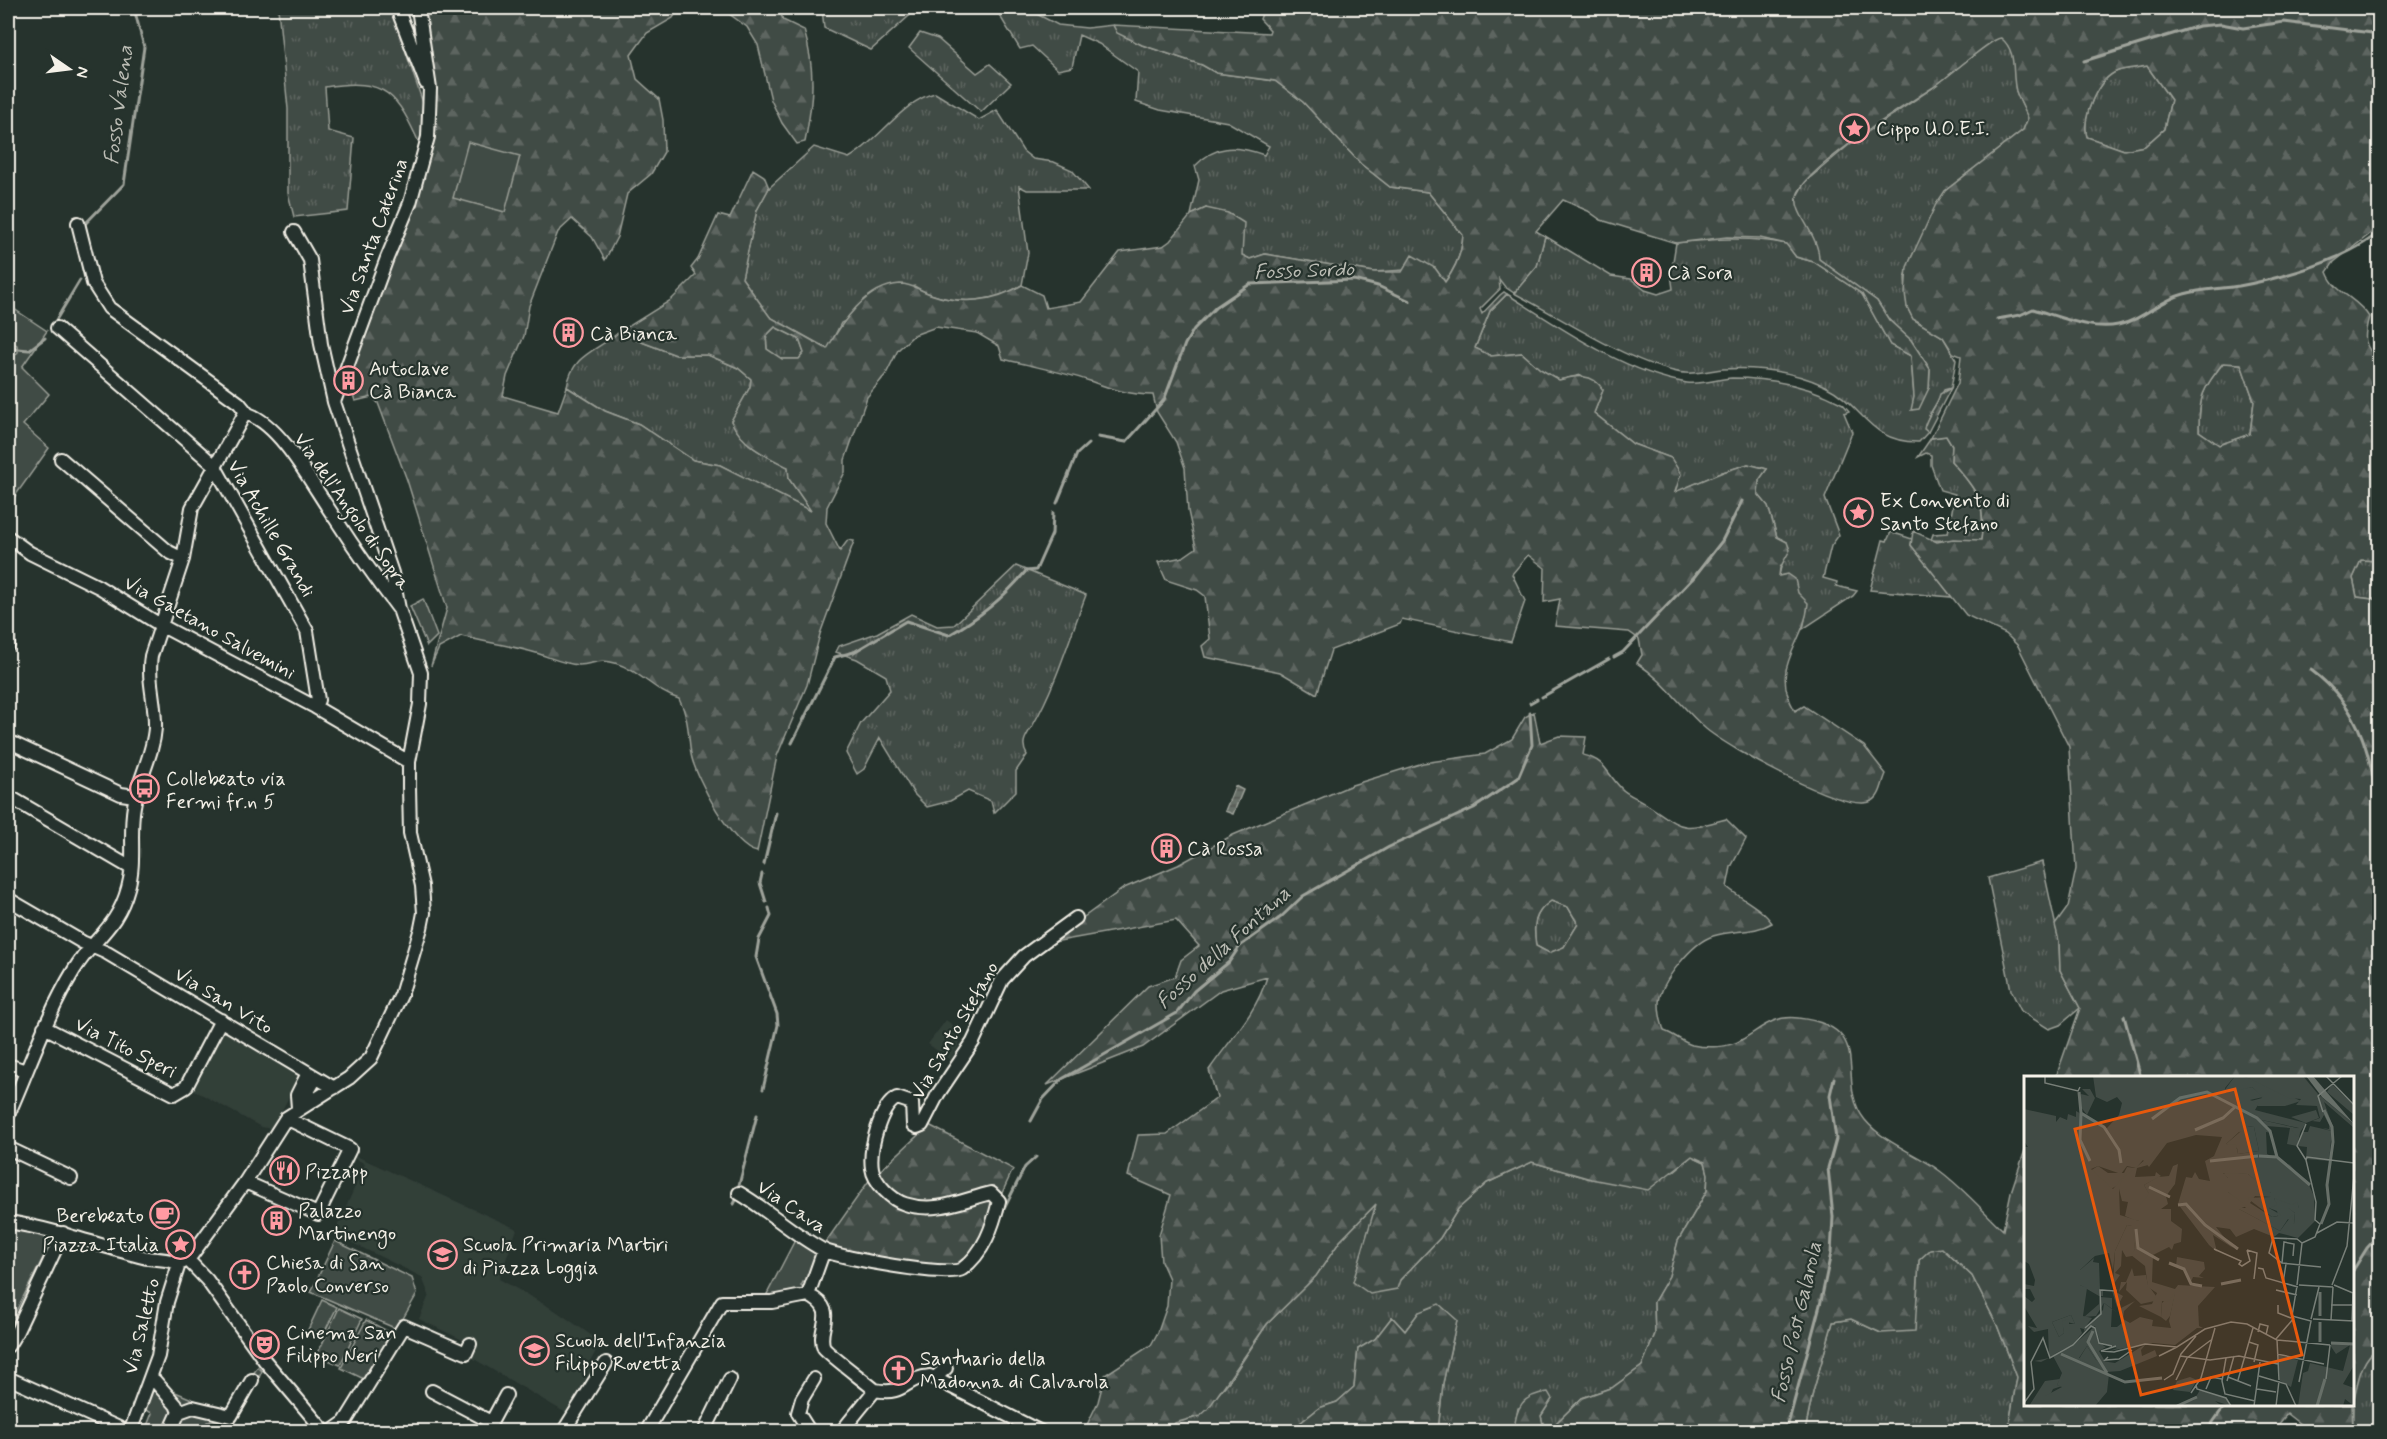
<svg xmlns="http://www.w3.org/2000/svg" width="2387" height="1439" font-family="Mynerve,sans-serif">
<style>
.built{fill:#333f39}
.grass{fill:url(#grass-tufts);stroke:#9a9e96;stroke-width:1.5}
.forest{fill:url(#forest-firs);stroke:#9a9e96;stroke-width:1.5;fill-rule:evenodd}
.green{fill:#414b45;stroke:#9a9e96;stroke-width:1.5}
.water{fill:url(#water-rules);stroke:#9fa39b;stroke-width:1.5}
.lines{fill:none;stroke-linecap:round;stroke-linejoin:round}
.stream{stroke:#9fa39b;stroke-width:3}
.street-casing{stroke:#f4f1e8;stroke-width:16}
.street{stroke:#26332d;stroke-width:12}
.labels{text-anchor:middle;stroke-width:4.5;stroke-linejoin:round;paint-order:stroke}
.poi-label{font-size:20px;fill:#f4f1e8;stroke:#26332d;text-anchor:start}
.street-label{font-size:20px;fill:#f4f1e8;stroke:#26332d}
.water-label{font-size:21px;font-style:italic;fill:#bcbdb5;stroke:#26332d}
.inset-river{fill:none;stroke:#676f68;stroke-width:3}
.inset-road{fill:none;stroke:#787f78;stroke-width:1.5}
.view{fill:#e8590c;fill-opacity:0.15;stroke:#e8590c;stroke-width:3}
.inset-edge{fill:none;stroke:#f4f1e8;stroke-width:3}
</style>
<defs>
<pattern id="grass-tufts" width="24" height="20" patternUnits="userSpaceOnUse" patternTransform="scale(1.5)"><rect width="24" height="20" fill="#414b45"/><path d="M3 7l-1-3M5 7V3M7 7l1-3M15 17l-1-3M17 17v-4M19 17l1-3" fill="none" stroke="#5d6560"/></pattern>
<pattern id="forest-firs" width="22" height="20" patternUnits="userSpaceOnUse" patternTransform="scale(1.5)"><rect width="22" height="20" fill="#414b45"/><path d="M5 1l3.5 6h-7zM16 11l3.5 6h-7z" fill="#5d6560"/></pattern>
<pattern id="water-rules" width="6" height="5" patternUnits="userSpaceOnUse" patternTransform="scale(1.5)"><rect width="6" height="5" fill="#676f68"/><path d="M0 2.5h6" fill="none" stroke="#565a55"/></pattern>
</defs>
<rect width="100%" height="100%" fill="#26332d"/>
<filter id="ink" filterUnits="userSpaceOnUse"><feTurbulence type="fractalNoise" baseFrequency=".0167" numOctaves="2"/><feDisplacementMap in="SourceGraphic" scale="12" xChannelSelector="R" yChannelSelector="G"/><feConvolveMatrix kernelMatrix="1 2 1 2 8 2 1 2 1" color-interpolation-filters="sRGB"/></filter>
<g filter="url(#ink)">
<!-- built -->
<path class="built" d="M946,1020L963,1033L957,1049L950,1060L928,1044Z
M222,1030L301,1074L272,1129L261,1127L190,1088Z
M354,1155L517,1229L499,1279L556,1311L601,1342L591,1360L592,1368L566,1413L469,1356L473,1345L419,1319L429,1295L422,1277L334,1234L365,1164L353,1157Z"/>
<!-- grass -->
<path class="grass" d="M278,8H391L423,103L421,147C397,94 387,77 325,87L328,131L354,138L348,211L294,217L288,193V109Z
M822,8H918L871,50L824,28Z
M995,8H1018L1031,11L1058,25L1087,28L1113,25L1118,33L1142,45L1202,65L1216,73L1275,81L1303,102L1361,164L1390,187L1428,192L1463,235C1462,253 1456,267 1445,282L1435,268L1374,272L1265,254L1250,259L1242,255L1206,208L1191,215L1199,180L1195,166C1216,144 1237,145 1264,155L1269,146L1228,122L1160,110L1136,102L1138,72L1099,44L1079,35L1072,67L1058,70L1032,46L1020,49Z
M920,33L938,39L977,73L990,64L1011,83L981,112L909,48Z
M1996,37C2019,39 2012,76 2016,91C2019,100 2024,109 2029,118L2023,130L1945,191L1911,258L1905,278L1907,307L1913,319L1943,337L1956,360L1951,388L1944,390C1938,403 1926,416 1925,429L1928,432L1919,442C1868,443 1863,404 1825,386C1793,371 1758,367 1723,369C1707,371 1689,376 1673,371C1623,359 1560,317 1514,293L1537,266L1545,236L1611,276L1631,279L1645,290L1658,294L1673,289L1671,274L1676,243C1714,239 1748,236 1787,244L1796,257L1814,262L1862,294L1890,345L1911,356L1914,397L1912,410L1929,388L1930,369L1911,340L1889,320L1877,301L1819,259L1797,207L1796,198L1805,182L1850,144L1934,87Z
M2147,66L2171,100L2164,129L2145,146L2124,150L2087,137C2081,117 2098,78 2118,71C2127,68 2138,68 2147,66Z
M935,93L979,120L997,110L1023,151L1033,159L1054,162L1072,170L1089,190H1027L1019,186L1028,253L1022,285C990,305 947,306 914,286L841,323L828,349L770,317L742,278L757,210L769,188L814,147L849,158C879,141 902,101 935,93Z
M1507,294C1559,327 1625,373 1687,383C1701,385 1718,379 1732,378C1772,378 1808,385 1843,404L1849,411L1844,413L1852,432L1825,498L1839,535L1831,546L1823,578L1837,582L1836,586L1857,591L1853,596L1803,629L1807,609L1798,593L1779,576C1781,563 1787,556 1787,542L1777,537L1768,506L1758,494L1759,480L1767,469L1748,464L1723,472L1674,493L1671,458L1633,444L1594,413L1603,390L1581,375L1559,380L1540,369L1522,353L1491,356L1475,348L1490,311Z
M775,327L799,339L804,353L799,359H782L767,349L766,336Z
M618,333L676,355H708L738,368L751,379L750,387L731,421C743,446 764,455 788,467L789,479L812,512L720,465L693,460L639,424L605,411L567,387C572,354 597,351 618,333Z
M2223,363L2241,364L2254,401L2250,434L2219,445L2199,431C2199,395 2202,391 2223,363Z
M1946,436L1952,446L1951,461C1976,490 1987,501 1981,541L1931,540L1933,534L1948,533L1955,494L1940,490L1931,465V455L1926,453L1918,457L1931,438Z
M1891,532L1912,539L1911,545L1952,597L1870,590L1883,540L1887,541Z
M2361,560L2379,561V600L2357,597L2353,578Z
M1016,566L1086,595C1069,639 1056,685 1033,725C1026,736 1020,743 1027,755L1016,771V791L994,813L991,801L968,791L950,801L927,807L914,794L880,738L864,769L857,774L846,753L861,723L890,690L886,676L857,659L836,652L839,646L877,633L911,614L937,626L954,625Z
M2042,862L2059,941L2060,970L2080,1008L2060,1025L2049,1029L2021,1011L2011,990L1988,878Z
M1551,901L1568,907L1578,924L1564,947L1549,953L1536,946C1533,927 1533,913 1551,901Z
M1692,1156L1705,1162L1708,1174L1707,1191L1678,1241L1669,1276L1654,1302L1655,1334L1642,1366L1613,1387L1582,1398L1553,1426L1544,1428L1541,1416L1552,1399L1518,1408L1514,1431H1438L1443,1383L1457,1321L1419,1312L1405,1331L1392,1317L1375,1339L1358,1349L1354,1387L1337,1402L1319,1408L1290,1431L1169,1432L1175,1423L1200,1416L1230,1380L1267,1324L1316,1276L1340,1241L1377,1203L1354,1282L1400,1280L1440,1238L1458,1209L1487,1183L1532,1162L1591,1179L1673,1172Z
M1942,1248L1972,1276L1997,1325L2017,1377L2008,1431L1805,1432L1813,1392L1833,1322L1851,1319L1881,1333L1917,1298L1919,1260L1930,1250Z
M2379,1348V1431H2353C2352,1405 2353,1361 2379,1348Z"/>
<!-- forest -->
<path class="forest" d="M423,8H679L673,18L647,33L631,55L637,79L659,99L663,120L664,152L651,174L627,194L617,237L605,260L592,237L572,219L558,232L529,306L524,336L507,376L503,396L558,412L567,387L605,411L639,424L693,460L720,465L811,511L789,479L788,467C764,455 743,446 731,421L750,387L751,379L738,368L708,355H676L618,333L671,300L696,275L691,268L698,259L718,215L730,218L753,169L764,176L769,188L757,210L742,278L770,317L827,349C842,322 866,286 900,284C912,284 919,290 930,294C961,305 994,302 1022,285L1042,295L1046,308L1081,302L1120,252L1163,246L1170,241L1191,215L1206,208L1228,213L1244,223L1242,255L1250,259L1265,254L1374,272H1402L1412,255L1435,268L1445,282C1456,268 1462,252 1463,235L1428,192L1390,187L1361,164L1303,102L1275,81L1216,73L1202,65L1142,45L1117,33L1113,25L1269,33L1270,30L1260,19L1264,8H2379V227L2334,262L2327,272C2335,294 2358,298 2369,317C2363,338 2363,346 2380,362L2379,561L2361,560L2353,578L2357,597L2380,600L2379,1348C2360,1358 2358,1383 2353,1403L2352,1078L2056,1077L2080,1008L2060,970L2059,941L2055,925L2068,907L2076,869L2069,747L2018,646L2006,634L1966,615L1911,545L1913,531L1937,542L1953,539L1981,540C1987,501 1976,490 1951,461L1952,446L1946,436L1931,438L1958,383L1961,356L1953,353L1943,337L1913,319L1907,307L1905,293L1907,267L1936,204L1945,191L2023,130L2028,118C2024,109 2019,100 2016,91C2011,72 2018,52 2001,38C1992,37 1945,80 1932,88C1906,105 1803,169 1797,196C1793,213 1819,235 1819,259L1877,301L1889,320L1911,340L1930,369L1929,388L1919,409L1911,410L1914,397L1911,356L1890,345L1862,294L1814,262L1796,257L1786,244L1760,238L1727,237L1676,243L1601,220L1588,211L1563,200L1536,231L1545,236L1537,266L1514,293L1505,287L1499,279L1500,289L1480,309L1482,314L1500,295L1504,292L1507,294L1490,311L1475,348L1491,356L1522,353L1540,369L1559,380C1575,376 1593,372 1603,390L1594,413L1633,444L1671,458L1681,474L1675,492L1723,472L1748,464L1767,469L1759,480L1758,494L1768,506L1777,537L1787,542L1790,550L1780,568L1779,576L1788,574L1795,579L1798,593L1808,603C1805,646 1768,665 1795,711L1804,706L1864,746L1886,774C1882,782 1881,797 1872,801C1847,815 1729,748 1706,729C1681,707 1665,681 1637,663L1642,655L1639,639L1629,632L1555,626L1560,599L1544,602L1545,568L1528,555L1512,574L1525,601L1511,642L1402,619L1400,624L1331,650L1317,694L1280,672L1205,657L1202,646L1210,639L1205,596L1197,590L1166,580L1158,562L1183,557L1196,548L1188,511L1185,468L1176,442L1157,412L1153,395C1130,395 1111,389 1090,381C1062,372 1032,366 1003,359L999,346L977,333L936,327L914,335L898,350L886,374L867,397L845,460V472L827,507L826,523L840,551L848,540L854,541L820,634L807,685L777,756L757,852C733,848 695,777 691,754C688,734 689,718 679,699C655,692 639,670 615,663C599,658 592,665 579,665C561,664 546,655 529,651C507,645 484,642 461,636L439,648L431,666L447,608L407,480L378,403L372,397L355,401L352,391L342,393L344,383L350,384L352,378L347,376L386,280L431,142ZM2147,66L2171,100L2164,129L2145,146L2124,150L2087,137C2081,117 2098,78 2118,71C2127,68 2137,68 2147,66ZM775,327L799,339L804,353L799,359H782L767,349L766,336ZM2223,363L2241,364L2254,401L2250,434L2219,445L2199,431C2199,395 2202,391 2223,363Z
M721,8H779L783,20L804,30C816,71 813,100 805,142L797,144L782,123L771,100L758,45L747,27Z
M1951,388L1928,432L1924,429C1926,416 1937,407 1940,394Z
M1534,712L1540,743L1559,736L1586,737L1583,755C1607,761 1606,773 1621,788C1627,795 1638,798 1645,803C1684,829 1678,832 1726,819L1746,839L1731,867L1727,887C1741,899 1762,908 1772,923C1753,934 1733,929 1713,936C1693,942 1660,982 1659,1003C1659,1012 1661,1022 1664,1031C1674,1034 1682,1042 1692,1045C1706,1048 1729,1048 1741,1040C1761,1029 1772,1015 1798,1018C1879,1027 1833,1081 1865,1120C1885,1144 1916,1153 1940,1171C1963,1188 1982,1210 2003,1230L2011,1192L2025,1150L2026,1404L2352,1405L2353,1431H2309L2287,1414L2273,1431H2008L2017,1377L1997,1325L1972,1276L1942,1248L1930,1250L1919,1260L1915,1331L1881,1333L1851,1319L1833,1322L1813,1392L1805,1431H1514C1516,1407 1522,1395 1548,1392L1552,1399L1541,1416L1544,1428L1553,1426L1582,1398L1613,1387L1642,1366L1655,1334L1654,1302L1669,1276L1678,1241L1707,1191L1708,1174L1705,1162L1692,1156L1648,1190L1591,1179L1532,1162L1487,1183L1458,1209L1440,1238L1400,1280L1397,1289L1370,1294L1353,1282L1376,1204L1340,1241L1316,1276L1267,1324L1208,1409L1200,1416L1175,1423L1169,1431H1084L1098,1402L1105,1375L1151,1345L1158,1332L1167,1306L1169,1279L1161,1261L1159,1235L1171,1195L1128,1176L1138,1135L1167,1134L1217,1098L1209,1070C1231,1038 1256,1014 1267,977L1221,990L1143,1047L1047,1085L1148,986L1175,977L1181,960L1199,946L1176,920L1048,943L1124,888L1178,865L1233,835L1352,785L1423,763L1485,754L1512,739L1525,717ZM1551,901L1568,907L1578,924L1564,947L1549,953L1536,946C1533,926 1533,913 1551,901Z
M929,1125L1013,1169L975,1252L950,1270L831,1253L825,1243L868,1182Z
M1439,1304L1457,1320L1443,1383L1438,1431H1290L1319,1408L1337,1402L1354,1387L1358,1349L1375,1339L1392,1317L1405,1331L1419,1312Z"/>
<!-- green -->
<path class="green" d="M468,142L520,156L505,212L453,198Z
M8,305L47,331L22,367L49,394L23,425L49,448L8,506V362L18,352L17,345L8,341Z
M423,599L437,636L427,646L410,606Z
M8,1226L51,1236L48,1248L8,1327Z
M795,1240L818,1255L807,1284L803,1282L801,1286L804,1289L799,1295L765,1298Z
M335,1241L412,1278L417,1294L397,1329L311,1292Z
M322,1300L337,1307L321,1339L307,1332Z
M339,1308L362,1319L340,1365L317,1355Z
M366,1320L393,1334L366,1380L341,1368Z
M258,1367L262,1371L249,1400L233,1427L220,1420L207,1422L202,1431H145L152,1413L144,1409L154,1383L225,1413Z"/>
<!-- water -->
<path class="water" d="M1235,786L1243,790L1233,814L1225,811Z"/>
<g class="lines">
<!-- stream -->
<path class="stream" d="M2084,61L2199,26L2221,24L2243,28L2284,22L2380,34
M83,226L124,184L144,47L134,8
M1997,319L2020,315L2033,309C2058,316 2092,331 2118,325C2143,320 2160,300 2184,294C2202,289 2221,289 2239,286C2281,278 2348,260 2380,231
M53,325L80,280
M8,348L29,350L45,338
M1098,437L1126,442L1164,400L1185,344L1194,329L1216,307L1250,284L1354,280L1378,286L1410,301
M1057,503L1077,454L1088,444
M1614,657L1623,652L1694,577L1722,541L1742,501
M2311,670C2364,709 2372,761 2380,823
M1542,697L1609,659
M1530,703L1537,699
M792,743L835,657L854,652L906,621L949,635C979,618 1004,598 1026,571L1036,570L1052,534L1053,513
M764,864L776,813
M762,874L760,883L766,902
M2124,1016L2141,1078
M763,1089L778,1025L777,1014L756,957L759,939L771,916L769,908
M1031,1121L1043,1099L1062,1079L1177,1013L1194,991L1229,962L1240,946L1281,917L1303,896L1389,847L1474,808L1518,778L1532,745L1530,713
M738,1189L757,1115
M734,1204L736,1200
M1000,1217L1025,1167L1036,1157
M2352,1272L2367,1248L2380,1234
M1786,1432L1821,1301L1831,1253L1833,1217L1828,1168L1836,1139L1830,1095L1834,1078
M2206,1432L2226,1404"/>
<defs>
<path id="street" d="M397,8L426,83
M932,8H943
M78,223L93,283L109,308L239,403L248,414
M294,232L310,260L321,344L334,402
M57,328L214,465L307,631L318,700L315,707
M248,414C283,426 314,489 335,518C355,549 376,579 398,608
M61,459L169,552L183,559
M8,537L30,553L99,587L162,626L315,707L409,762
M8,633V645
M8,741L121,794L135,796
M8,796L131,868
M8,899L82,942L107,953L334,1088
M44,1027L174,1094L186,1087L221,1020
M8,1065L26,1071
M300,1105L316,1078
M298,1108L297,1095L308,1073
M8,1115C30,1066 46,1016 74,970C93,938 117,929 128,888C136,861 129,833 134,806C138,779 153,756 155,728C156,703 147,680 151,656L183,559L192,508L244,415L248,414
M8,1148L71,1178
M245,1182L318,1214L350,1149L286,1118
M739,1193C768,1210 793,1234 823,1250C840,1258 949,1278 962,1269C984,1253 993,1226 999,1201L991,1193C962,1200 936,1214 905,1204C892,1200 874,1183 872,1168C869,1150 880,1106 897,1098L912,1103L913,1125L917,1127L922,1125L938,1094L973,1042L1002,980L1024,956L1076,918
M8,1222C54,1229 97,1245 143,1257C154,1260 170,1258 179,1264L188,1260L245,1182L286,1118L349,1078L371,1058L401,995L421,928L424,913L422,886L410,833L409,787V762L420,704L421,673L399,609L392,573L334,402L387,258L410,203L428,137L430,89L418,8
M188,1260L207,1280L265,1361L325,1432
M808,1295C841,1311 815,1329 824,1348C827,1353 867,1383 875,1390
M8,1346L17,1331L63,1233
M936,1377L946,1368
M8,1378L128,1432
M155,1381L176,1405L179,1412
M432,1391L491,1422
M130,1432L158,1356L167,1302L179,1264
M170,1432L179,1412L193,1407L231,1416L252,1380
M331,1432L345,1422L404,1326L466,1353L470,1344
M486,1432L506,1395
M563,1432L606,1363
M646,1432L722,1302H772L808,1295L824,1250
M704,1432L730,1379
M810,1432L798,1413L802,1399L814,1379
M841,1432L875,1390C906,1396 904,1378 930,1376L1041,1432"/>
</defs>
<!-- street casing -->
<use href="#street" class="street-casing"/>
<!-- street -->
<use href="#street" class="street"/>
</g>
</g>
<!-- icons -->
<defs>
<symbol id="sight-ring" viewBox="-11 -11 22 22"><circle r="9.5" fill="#26332d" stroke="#ff9aa2" stroke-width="1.5"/><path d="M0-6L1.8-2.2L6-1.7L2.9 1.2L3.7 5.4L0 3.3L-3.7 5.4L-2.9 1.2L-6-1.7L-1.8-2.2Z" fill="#ff9aa2"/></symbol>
<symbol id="building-ring" viewBox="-11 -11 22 22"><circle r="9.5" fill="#26332d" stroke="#ff9aa2" stroke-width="1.5"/><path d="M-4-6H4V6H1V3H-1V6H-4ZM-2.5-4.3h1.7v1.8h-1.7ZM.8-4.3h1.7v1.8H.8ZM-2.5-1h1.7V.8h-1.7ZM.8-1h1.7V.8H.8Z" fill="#ff9aa2"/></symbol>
<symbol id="bus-ring" viewBox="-11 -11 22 22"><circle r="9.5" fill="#26332d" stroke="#ff9aa2" stroke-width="1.5"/><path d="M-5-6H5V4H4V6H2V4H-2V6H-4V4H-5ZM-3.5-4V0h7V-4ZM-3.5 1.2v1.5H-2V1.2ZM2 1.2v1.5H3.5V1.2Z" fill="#ff9aa2"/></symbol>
<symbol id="restaurant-ring" viewBox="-11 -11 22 22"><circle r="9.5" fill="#26332d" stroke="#ff9aa2" stroke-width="1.5"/><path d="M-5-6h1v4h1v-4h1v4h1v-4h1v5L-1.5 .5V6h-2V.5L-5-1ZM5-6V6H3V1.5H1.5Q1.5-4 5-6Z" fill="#ff9aa2"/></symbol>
<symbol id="cafe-ring" viewBox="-11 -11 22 22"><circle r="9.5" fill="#26332d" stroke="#ff9aa2" stroke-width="1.5"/><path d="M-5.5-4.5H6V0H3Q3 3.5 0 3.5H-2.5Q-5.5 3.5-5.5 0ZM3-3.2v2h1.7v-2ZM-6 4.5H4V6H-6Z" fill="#ff9aa2"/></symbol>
<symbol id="school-ring" viewBox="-11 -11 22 22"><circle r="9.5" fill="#26332d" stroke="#ff9aa2" stroke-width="1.5"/><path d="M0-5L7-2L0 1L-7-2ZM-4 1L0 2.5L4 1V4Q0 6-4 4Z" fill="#ff9aa2"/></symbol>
<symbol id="church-ring" viewBox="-11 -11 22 22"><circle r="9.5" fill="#26332d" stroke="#ff9aa2" stroke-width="1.5"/><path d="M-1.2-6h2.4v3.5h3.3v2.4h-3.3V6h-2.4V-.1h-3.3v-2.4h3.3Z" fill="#ff9aa2"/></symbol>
<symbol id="theatre-ring" viewBox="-11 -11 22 22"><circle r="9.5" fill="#26332d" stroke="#ff9aa2" stroke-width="1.5"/><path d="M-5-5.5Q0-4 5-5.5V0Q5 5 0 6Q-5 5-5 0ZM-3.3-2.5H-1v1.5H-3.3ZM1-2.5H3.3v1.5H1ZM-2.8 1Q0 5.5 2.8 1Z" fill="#ff9aa2"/></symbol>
</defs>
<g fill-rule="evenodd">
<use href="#sight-ring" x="1838" y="112" width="33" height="33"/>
<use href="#building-ring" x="1630" y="256" width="33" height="33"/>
<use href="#building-ring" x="552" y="316" width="33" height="33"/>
<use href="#building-ring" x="332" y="364" width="33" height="33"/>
<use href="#sight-ring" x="1842" y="496" width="33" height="33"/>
<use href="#bus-ring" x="128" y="772" width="33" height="33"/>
<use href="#building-ring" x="1150" y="832" width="33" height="33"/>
<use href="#restaurant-ring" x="268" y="1154" width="33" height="33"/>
<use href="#cafe-ring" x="148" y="1198" width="33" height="33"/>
<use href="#building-ring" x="260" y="1204" width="33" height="33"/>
<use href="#sight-ring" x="164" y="1228" width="33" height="33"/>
<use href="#school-ring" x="426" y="1238" width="33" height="33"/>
<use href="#church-ring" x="228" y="1258" width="33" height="33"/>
<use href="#theatre-ring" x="248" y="1328" width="33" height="33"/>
<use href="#school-ring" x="518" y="1334" width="33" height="33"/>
<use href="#church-ring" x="882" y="1354" width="33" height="33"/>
</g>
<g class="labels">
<!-- poi labels -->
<g class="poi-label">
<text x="1876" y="135">Cippo U.O.E.I.</text>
<text x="1667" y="279">Cà Sora</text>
<text x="590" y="340">Cà Bianca</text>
<text x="369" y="375">Autoclave<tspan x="369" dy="23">Cà Bianca</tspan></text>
<text x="1880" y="507">Ex Convento di<tspan x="1880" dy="23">Santo Stefano</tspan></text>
<text x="166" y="785">Collebeato via<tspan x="166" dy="23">Fermi fr.n 5</tspan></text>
<text x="1187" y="855">Cà Rossa</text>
<text x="305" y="1178">Pizzapp</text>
<text x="298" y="1217">Palazzo<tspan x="298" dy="23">Martinengo</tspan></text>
<text x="144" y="1222" text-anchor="end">Berebeato</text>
<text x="159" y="1251" text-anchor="end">Piazza Italia</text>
<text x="463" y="1251">Scuola Primaria Martiri<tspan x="463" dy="23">di Piazza Loggia</tspan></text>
<text x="266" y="1269">Chiesa di San<tspan x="266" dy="23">Paolo Converso</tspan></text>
<text x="286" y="1339">Cinema San<tspan x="286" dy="23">Filippo Neri</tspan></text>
<text x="555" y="1347">Scuola dell'Infanzia<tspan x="555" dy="23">Filippo Rovetta</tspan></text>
<text x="920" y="1365">Santuario della<tspan x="920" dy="23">Madonna di Calvarola</tspan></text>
</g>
<!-- street labels -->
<g class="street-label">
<text transform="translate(373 236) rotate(-70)" y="7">Via Santa Caterina</text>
<text transform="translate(353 511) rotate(55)" y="7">Via dell'Angolo di Sopra</text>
<text transform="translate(272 528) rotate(60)" y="7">Via Achille Grandi</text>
<text transform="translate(210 627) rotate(29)" y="7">Via Gaetano Salvemini</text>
<text transform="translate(224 1000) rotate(31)" y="7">Via San Vito</text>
<text transform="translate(954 1030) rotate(-60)" y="7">Via Santo Stefano</text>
<text transform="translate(126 1047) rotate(27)" y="7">Via Tito Speri</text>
<text transform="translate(792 1206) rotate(34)" y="7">Via Cava</text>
<text transform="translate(141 1326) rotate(-76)" y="7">Via Saletto</text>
</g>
<!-- water labels -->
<g class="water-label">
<text transform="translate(118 105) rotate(-83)" y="7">Fosso Valena</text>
<text transform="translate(1304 270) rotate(-2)" y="7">Fosso Sordo</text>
<text transform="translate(1223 947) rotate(-42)" y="7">Fosso della Fontana</text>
<text transform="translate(1796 1322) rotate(-77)" y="7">Fosso Post Galarola</text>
</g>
</g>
<!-- overview -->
<g transform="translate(2024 1076)">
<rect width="330" height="330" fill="#26332d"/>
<path d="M211,0L227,2L277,25L261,30H234L227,25L238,22L228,11L208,18L200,15ZM308,8L330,30V39L303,16ZM58,13H66L71,22L63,39L56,30L57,18L65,20ZM292,34L295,42L282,47L267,41ZM238,44L277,53L273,70L263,68L266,52L242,50ZM223,50L230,51L235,75L214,78L213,72L202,68ZM122,83L124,89L113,92L111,101L131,100L132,96L137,100L120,109L126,119L115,145L110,144L101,140L104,126L98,125L94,109L87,113L66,95L74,90L84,97H100L103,91L111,92ZM203,96L224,98L247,117V121L231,120L226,127L248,141L254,140L253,135L245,132L251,127L250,121L274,126L275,132H265L271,137L270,148L264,143L256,155L213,132H222L204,116V102L199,98ZM103,149L109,150L111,173L108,180L102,181L98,174L97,190L91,197L96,199L89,209L91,175ZM153,181L180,186L181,193L175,200L180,202L169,201L166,208L160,195L152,190ZM70,182L69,186L75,187L76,214L78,213L89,215L91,216H92L99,220L93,231L88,215L79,214V220H75L56,209V194ZM108,192L110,200L122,199L124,209L135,224L117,228L102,214L103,206L95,216L97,206H102ZM152,214L146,240L142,245L137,241L138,227ZM76,221L88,222V233L94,237L80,227L72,240L60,241L75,228ZM47,239L51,248L39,245L40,257L35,261L28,246ZM313,266L330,268V296L329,291L319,308L330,312V330L321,323L319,330H274L279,297L284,295L286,287L319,295L326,269L312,278L306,269ZM122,268L117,274L118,280L131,274L133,280L96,295L82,296L81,301L55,283L63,270L72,284L91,287ZM36,303L33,309L38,310L29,313L21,330H5L21,305ZM176,314L202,322L207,330L191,325L198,330H150L170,324Z" fill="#414b45"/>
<path d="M69,0H211L201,12L202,17L228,11L239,21L226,24L235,27L231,34L282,47L273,61L267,53L275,52L238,44L247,57L242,56L243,78L266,89L285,109L290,120L291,145L274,162L255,157L250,161L230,153L212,161L206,153L192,151L209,172L189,159L193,176L185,169L154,128L162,101L168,102L171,96L175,103L186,105L181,85L190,80L198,61L172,59L143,67L125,91L119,84L112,92L103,90L97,98L74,90L67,93L89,113L105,94H109L98,103L95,113L96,139L115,145V130L125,118L120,109L134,101L145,100L149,90L154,88L151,108L142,120L144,128L137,133H147V145L158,153L157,166L150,168L148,174L145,171L129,179L128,206L151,213L154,209L191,211L174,230L175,250L179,252H173L151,269L129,267L85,275L93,272L76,266L71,250L60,255V253L56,252L58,257L49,269L30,278L47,271L70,251L74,266L82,271L75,275L82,287L72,284L63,270L55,282L85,298L83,316L71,330H21V320L38,311L33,309L38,297L29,280L17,286L10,285L25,282L24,253L10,256L4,250L13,252L0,230V220L8,226L11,223L6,213H0V208L10,210L11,204L5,188L0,185V71H4L0,65V33L32,40V46L36,41L43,44L44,38L52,41V35L83,52L95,39L98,27L93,21L83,26L72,21ZM224,50L230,51L235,75L214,78L212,69L202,68L215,56L223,55ZM199,97L224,98L233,106L230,109L247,117V121L223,122L248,141L257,139L245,132L253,129L250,122L268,129L273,126L275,132H264L271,137L270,148L268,139L256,155L215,133L223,130L204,116V102ZM103,149L108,150L109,158L111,173L107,179L121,190L124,211L133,217L128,228L115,230L137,241L138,225L144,226L151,216L145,245L147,252L128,250L129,244L116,241L106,247L99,243L100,235L111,225L95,233L98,247L93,251H87L88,233L80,227L79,234L62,250L68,242L59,240L63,212L56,209V194L71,180L85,177L89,194L91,175ZM47,239L51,248H45V243L38,245L40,257L35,261L28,246ZM220,0H279L294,18L330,48V52L300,26L309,51V83L308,55L298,52L305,53V49L300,39L296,46L288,45L296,42L293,30L272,29L277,23L265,22Z" fill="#414b45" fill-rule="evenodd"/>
<path d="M286,50L308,55L305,85L282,83L283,71L274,70L279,56H284ZM254,279L274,284L267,311L256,305ZM166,301L173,304L166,316L149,314L153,305Z" fill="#414b45"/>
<path d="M282,0H289L330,48L298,21Z" fill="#676f68"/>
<path class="inset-river" d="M55,16L57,37L80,51L95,74L97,87M57,38L56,64L66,85M128,43L156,22L183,16L233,42L246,55L253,81M171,54L199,42L211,31M235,80L253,81L286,109M186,85L234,80M125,111L146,121M154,129L162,128L181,149L214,173M297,148L305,128L303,109L309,66L308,51L300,34M112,153L114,172L135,184M145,187L160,193L167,208L178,210M197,208L217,204M296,216V240M296,246V266M69,255L64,266L83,297M307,267L330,268M37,278L101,306L138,302M153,330L173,321M293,330L301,303"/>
<path class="inset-road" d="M21,0V7L54,15L56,11M302,0L330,29M299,36L294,20L318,0M282,48L273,70L282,84M282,84L283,81L330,87M293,157L313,146L330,147M278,167L273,163L249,162L245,177L258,187L297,191M190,173L217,185L215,188L218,190L226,185L223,174M223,174L233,177L230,203M258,187L260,166L270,168L269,180M234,192L239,193L242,202L274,211M259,207L262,188M273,209L278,167L291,161L296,148L291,144L292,126L282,84M275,209L309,211M308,209L323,170L330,100M310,209L329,217L328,245M252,214L273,219M254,229V237L267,242M307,229H329M268,240L287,245L275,306M268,240L273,210M287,243L295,211M289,243L330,245M307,244L309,211M61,252L77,238L76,214L92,215L90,210M234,256L236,248L244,250L242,259M252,263L270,242M253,264L306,269M225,266L234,269L230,286M92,270L77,275L90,276L121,268L153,271L181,253L207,246L223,248L253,264L255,304M253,278L300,288M135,280L153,271M156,280L186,284L215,280L254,288M84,281L81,284L95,283L108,274M202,282L198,305L201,318L231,325M235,300L262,308L272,330M204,301L227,310M302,303L306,269M140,304L149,298L157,278L172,260M152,304L163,282L187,264M214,304L229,252M203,305L210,280M172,309L173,313L202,322L207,330M182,313L187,301L198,303M233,313L252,316M167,317L177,302L191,252M0,327L10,313L7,286L19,262L26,282L49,269L67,250L71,252L75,267L88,270M230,330L236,286M252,330L255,305"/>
<path class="view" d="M211,13L278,279L117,319L51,53Z"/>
<rect width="330" height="330" class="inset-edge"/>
</g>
<!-- margin -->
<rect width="2387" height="1439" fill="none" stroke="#26332d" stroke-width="30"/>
<rect x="15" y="15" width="2357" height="1409" fill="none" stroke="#f4f1e8" stroke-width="2" filter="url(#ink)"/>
<!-- north arrow -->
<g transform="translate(69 69) rotate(104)" stroke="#26332d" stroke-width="4.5" paint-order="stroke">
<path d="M0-4.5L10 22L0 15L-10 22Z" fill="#f4f1e8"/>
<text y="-9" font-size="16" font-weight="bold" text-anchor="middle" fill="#f4f1e8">N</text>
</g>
</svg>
